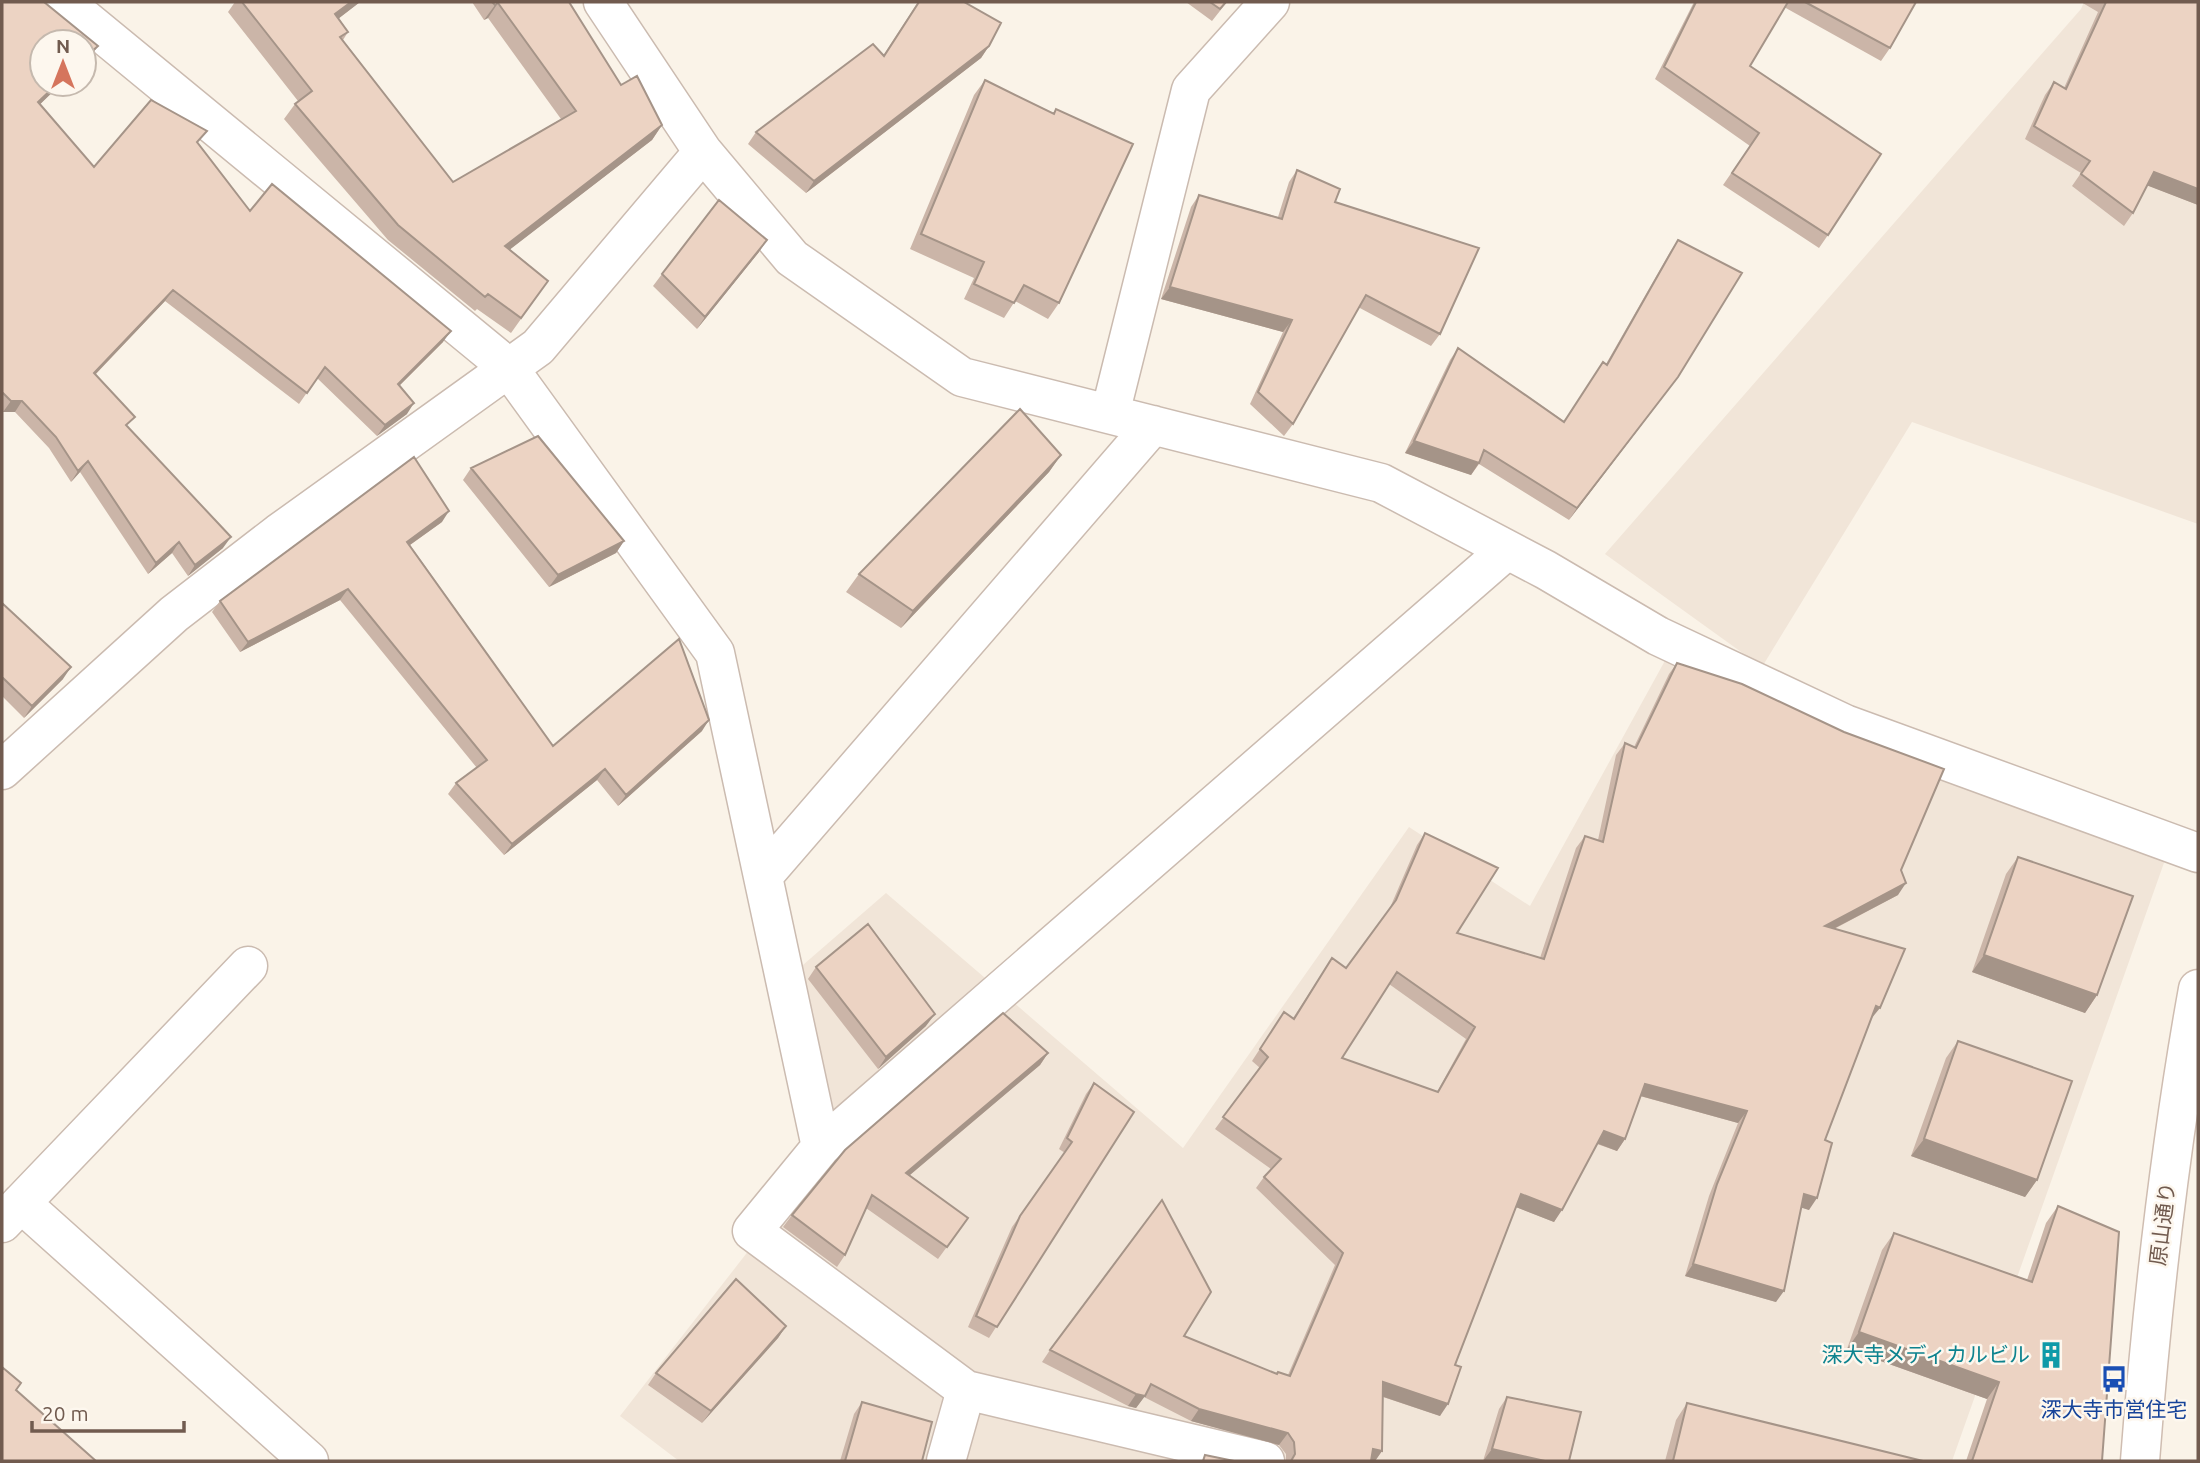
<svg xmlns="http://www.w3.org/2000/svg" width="2200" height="1463" font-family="Ubuntu,'Noto Sans JP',sans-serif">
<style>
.residential{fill:#f1e5d8}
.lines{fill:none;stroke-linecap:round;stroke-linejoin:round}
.street-casing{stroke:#cbbbb0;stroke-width:41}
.secondary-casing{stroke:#cfbdb1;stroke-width:41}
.street{stroke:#fff;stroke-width:38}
.secondary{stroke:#fff;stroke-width:38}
.wall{fill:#cbb5a8;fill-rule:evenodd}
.shaded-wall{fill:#a59488}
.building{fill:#ecd3c3;stroke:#a59488;stroke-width:2;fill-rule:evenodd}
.labels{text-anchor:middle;stroke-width:5;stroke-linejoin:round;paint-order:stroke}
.street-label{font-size:21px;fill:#715b4f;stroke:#fdf7ee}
.culture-label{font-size:21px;fill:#0d838f;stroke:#fdf7ee;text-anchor:end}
.transit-label{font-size:21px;fill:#164399;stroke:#fdf7ee}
</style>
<rect width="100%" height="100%" fill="#faf3e8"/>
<!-- residential -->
<path class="residential" d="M2084,2H2198V524L1912,422L1762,667L1605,554L2081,9Z
M1667,657L2165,860L1952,1461H679L620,1416L833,1142L796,971L886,893L1183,1148L1409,827L1530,906Z"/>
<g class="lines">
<defs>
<path id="street" d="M64,2L508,367L715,653L821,1147
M603,2L703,152L792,258L962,377L1381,483L1546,570L1658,636L1845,724L2198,853
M1110,414L1191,90L1270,2
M2,770L174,614L279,533L538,347L703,152
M763,876L1153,425
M21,1203L309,1461
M2,1223L248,966
M946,1461L966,1390
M1265,1461L966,1390L752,1231L821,1147L1507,550"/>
<path id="secondary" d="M2140,1461C2152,1303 2170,1145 2198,989"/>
</defs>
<!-- street casing -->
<use href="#street" class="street-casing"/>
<!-- secondary casing -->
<use href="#secondary" class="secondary-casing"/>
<!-- street -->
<use href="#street" class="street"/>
<!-- secondary -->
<use href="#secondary" class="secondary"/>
</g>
<!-- wall -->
<path class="wall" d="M2,2L98,46L90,57L42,84H61L40,104L94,167L198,143L250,211L443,342L399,386L407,414L377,436L317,378L299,404L165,301L95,375L128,427L223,548L188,576L172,553L148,574L80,472L71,482L49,448L15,412H3L2,411Z
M235,2H360L339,18L348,32L343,40L453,182L561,119L488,18L484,20L472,2H569L621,85L662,125L652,140L510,249L548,281L511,333L477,309L475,311L388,240L284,119L295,104L298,101L228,12Z
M918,2H964L989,46L981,58L806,193L748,144L756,132L883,56Z
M1186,2H1227L1212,21Z
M1694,2H1916L1890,48L1881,61L1784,7L1750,66L1828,235L1819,248L1723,185L1750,146L1655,79Z
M2081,2H2198V205L2147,185L2133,213L2124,226L2072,186L2081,173L2025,139L2045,95L2054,82L2064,88L2098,12Z
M985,80L1053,113L1056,109L1059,303L1048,319L1015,301L1004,318L964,299L974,278L910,249L974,95Z
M1297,170L1335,202L1440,334L1431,346L1358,307L1293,424L1284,436L1250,404L1283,332L1161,299L1191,207L1199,195L1278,217L1289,182Z
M1678,240L1669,389L1569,520L1479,464L1471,475L1405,453L1450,360L1458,348L1564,421L1606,364L1670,252Z
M759,252L697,329L653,286L662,274Z
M1061,455L1049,472L901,628L846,592L859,574Z
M471,468L624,541L616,553L549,587L463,480Z
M442,522L410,545L553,746L702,731L618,806L597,780L504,855L448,794L456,783L477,768L340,600L240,652L212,612L220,601Z
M2,603L63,679L24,718L2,696Z
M1677,663L1901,870L1898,895L1834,929L1871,1019L1825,1140L1809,1210L1801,1207L1776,1302L1685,1276L1709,1196L1738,1123L1640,1096L1625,1139L1617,1151L1597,1144L1554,1222L1516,1207L1455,1365L1440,1416L1383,1397L1382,1451L1375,1461H1286V1454L1279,1445L1191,1421L1144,1397L1136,1408L1128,1406L1042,1362L1050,1350L1184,1336L1277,1374L1288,1375L1335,1265L1256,1188L1264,1177L1271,1169L1215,1129L1260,1068L1252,1061L1276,1024L1293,1018L1332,958L1346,968L1389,910L1417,845L1425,833L1457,933L1540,958L1576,848L1585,836L1598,840L1616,755L1625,743L1634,747L1669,674ZM1389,984L1466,1039L1437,1092L1342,1058Z
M2018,857L2097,995L2085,1013L1972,972L2006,874Z
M816,967L926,1026L878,1069L808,979Z
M1958,1041L2037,1180L2025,1197L1911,1156L1946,1058Z
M1048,1053L1040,1065L910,1175L968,1218L938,1259L866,1208L845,1255L837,1267L783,1227L792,1215Z
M1094,1083L1134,1112L989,1338L968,1327L1012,1227L1065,1153L1059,1149L1086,1094Z
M2058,1206L2102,1461H1966L1987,1399L1847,1349L1882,1250L1894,1233L2027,1280L2046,1223Z
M786,1326L778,1338L702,1423L648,1385L656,1373Z
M1507,1397L1569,1461H1483L1499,1409Z
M862,1402L922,1461H840L854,1414Z
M1687,1403L1923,1461H1665L1676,1420Z"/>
<!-- shaded-wall -->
<path class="shaded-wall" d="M351,2H360L325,29L335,14Z
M498,3L488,18L484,20L495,5Z
M98,46L90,57L84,62V58Z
M989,46L981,58L806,193L814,181Z
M57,84H61L31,113L38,102Z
M662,125L652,140L495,261L505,246Z
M2154,172L2198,189V205L2146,185Z
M767,240L759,252L697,329L705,317Z
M1170,287L1292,320L1283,332L1161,299Z
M173,290L165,301L86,384L94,373Z
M451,331L443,342L390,395L398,384Z
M1678,377L1669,389L1569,520L1577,508Z
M11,401H22L15,412H3Z
M414,403L407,414L377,436L385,425Z
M1414,441L1479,463L1471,475L1405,453Z
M1061,455L1049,472L901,628L913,611Z
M88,461L80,472L71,482L78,471Z
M449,511L442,522L400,552L407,542Z
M231,537L223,548L188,576L195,565Z
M624,541L616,553L549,587L558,575Z
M179,542L172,553L148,574L156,563Z
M348,589L340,600L240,652L248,642Z
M71,667L63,679L24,718L32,706Z
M709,720L702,731L618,806L626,795Z
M605,769L597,780L504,855L512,844Z
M1906,883L1898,895L1816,938L1825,926Z
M1984,955L2097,995L2085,1013L1972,972Z
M1876,1006L1880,1008L1871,1019Z
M935,1014L926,1026L878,1069L886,1057Z
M1048,1053L1040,1065L898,1185L906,1173Z
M1645,1084L1747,1111L1738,1123L1637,1095Z
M1604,1131L1625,1139L1617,1151L1596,1143Z
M1924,1139L2037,1180L2025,1197L1911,1156Z
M1521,1194L1562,1210L1554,1222L1513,1206Z
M1804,1194L1817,1198L1809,1210L1796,1206Z
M1693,1264L1784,1291L1776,1302L1685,1276Z
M786,1326L778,1338L702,1423L711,1411Z
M1859,1332L1999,1382L1987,1399L1847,1349Z
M1383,1382L1448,1404L1440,1416L1375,1394Z
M1136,1394L1145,1396L1136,1408L1128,1406Z
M1199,1409L1288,1433L1279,1445L1191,1421Z
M1373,1449L1382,1451L1375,1461H1368Z
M1492,1449L1545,1461H1483Z"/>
<!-- building -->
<path class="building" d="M2,2H44L98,46L84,58V42H42V84H57L38,102L94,167L151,100L207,131L197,142L250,211L272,184L451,331L398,384L414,403L385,425L325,367L307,393L173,290L94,373L135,417L126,425L231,537L195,565L179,542L156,563L88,461L78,471L56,437L22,401H11L2,392Z
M242,2H351L335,14L348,32L340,37L453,182L576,111L498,3L495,5L492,2H569L621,85L637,76L662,125L505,246L548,281L521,318L488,294L485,297L398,225L295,104L312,91Z
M919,2H964L1001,23L989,46L814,181L756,132L873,44L884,56Z
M1210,2H1226L1220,9Z
M1696,2H1788L1750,66L1881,154L1828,235L1732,173L1759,133L1664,67Z
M1805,2H1916L1890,48Z
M2106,2H2198V189L2154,172L2133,213L2081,174L2090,161L2034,126L2054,82L2066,89Z
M985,80L1054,114L1056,109L1133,144L1059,303L1024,285L1014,303L974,284L984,262L921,234Z
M1297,170L1340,189L1335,202L1479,248L1440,334L1366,295L1293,424L1258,392L1292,320L1170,287L1199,195L1282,219Z
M719,200L767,240L705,317L662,274Z
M1678,240L1742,273L1678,377L1577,508L1484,450L1479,463L1414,441L1458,348L1564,422L1603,362L1607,365Z
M1020,409L1061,455L913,611L859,574Z
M538,436L624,541L558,575L471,468Z
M414,457L449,511L407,542L553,746L679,639L709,720L626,795L605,769L512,844L456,783L487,760L348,589L248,642L220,601Z
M2,603L71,667L32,706L2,677Z
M1677,663L1742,684L1844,732L1944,769L1901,870L1906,883L1825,926L1905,949L1880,1008L1876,1006L1825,1140L1832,1143L1817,1198L1804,1194L1784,1291L1693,1264L1717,1184L1747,1111L1645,1084L1625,1139L1604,1131L1562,1210L1521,1194L1455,1365L1461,1367L1448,1404L1383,1382L1382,1451L1373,1449L1371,1461H1291L1295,1454L1294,1442L1288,1433L1199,1409L1151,1384L1145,1396L1136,1394L1050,1350L1162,1200L1211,1292L1184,1336L1277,1374L1278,1372L1290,1376L1343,1253L1264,1177L1281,1159L1223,1117L1268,1057L1260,1049L1284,1012L1294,1019L1332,958L1346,968L1396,900L1425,833L1498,868L1457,933L1544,959L1585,836L1603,842L1625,743L1636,748ZM1397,972L1475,1027L1438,1092L1342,1058Z
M2018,857L2133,896L2097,995L1984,955Z
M868,924L935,1014L886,1057L816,967Z
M1003,1013L1048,1053L906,1173L968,1218L947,1247L872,1195L845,1255L792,1215L845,1150Z
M1958,1041L2072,1081L2037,1180L1924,1139Z
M1094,1083L1134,1112L997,1327L976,1316L1020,1216L1072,1142L1067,1138Z
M2058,1206L2119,1232L2102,1461H1972L1999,1382L1859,1332L1894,1233L2032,1282Z
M736,1279L786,1326L711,1411L656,1373Z
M2,1367L21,1383L16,1390L96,1461H2Z
M1507,1397L1581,1412L1569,1461H1545L1492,1449Z
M862,1402L932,1422L922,1461H845Z
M1687,1403L1923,1461H1673Z
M1205,1455L1234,1461H1203Z"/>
<!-- icons -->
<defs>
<symbol id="building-bare" viewBox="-9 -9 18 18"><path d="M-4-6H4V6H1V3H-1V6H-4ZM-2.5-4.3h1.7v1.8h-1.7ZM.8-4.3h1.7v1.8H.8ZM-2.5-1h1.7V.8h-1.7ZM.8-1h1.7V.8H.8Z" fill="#0f9aa8" stroke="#fdf7ee" stroke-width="2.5" paint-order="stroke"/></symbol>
<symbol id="bus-bare" viewBox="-9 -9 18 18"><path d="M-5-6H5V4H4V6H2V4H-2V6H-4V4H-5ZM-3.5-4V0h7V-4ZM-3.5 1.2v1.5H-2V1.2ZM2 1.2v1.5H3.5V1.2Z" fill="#1a4fb4" stroke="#fdf7ee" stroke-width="2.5" paint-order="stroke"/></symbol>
</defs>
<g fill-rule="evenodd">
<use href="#building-bare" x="2032" y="1336" width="38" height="38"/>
<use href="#bus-bare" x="2095" y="1360" width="38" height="38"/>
</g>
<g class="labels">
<!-- street labels -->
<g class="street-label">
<text transform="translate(2163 1224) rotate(-83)" y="7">原山通り</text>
</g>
<!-- culture labels -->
<g class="culture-label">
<text x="2030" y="1362">深大寺メディカルビル</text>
</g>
<!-- transit labels -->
<g class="transit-label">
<text x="2114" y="1417">深大寺市営住宅</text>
</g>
</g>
<!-- border -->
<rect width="2200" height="1463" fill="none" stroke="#715b4f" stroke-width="7"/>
<!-- north arrow -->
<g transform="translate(63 63)"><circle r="33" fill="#fdf7ee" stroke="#c5b9ae" stroke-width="2"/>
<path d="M0-5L12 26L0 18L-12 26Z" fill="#d5755d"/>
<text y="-10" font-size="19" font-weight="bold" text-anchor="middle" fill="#715b4f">N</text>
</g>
<!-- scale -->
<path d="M32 1421v10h152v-10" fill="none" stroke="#715b4f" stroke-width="3.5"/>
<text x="42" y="1421" font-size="21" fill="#715b4f" stroke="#fdf7ee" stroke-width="5" paint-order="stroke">20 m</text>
</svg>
